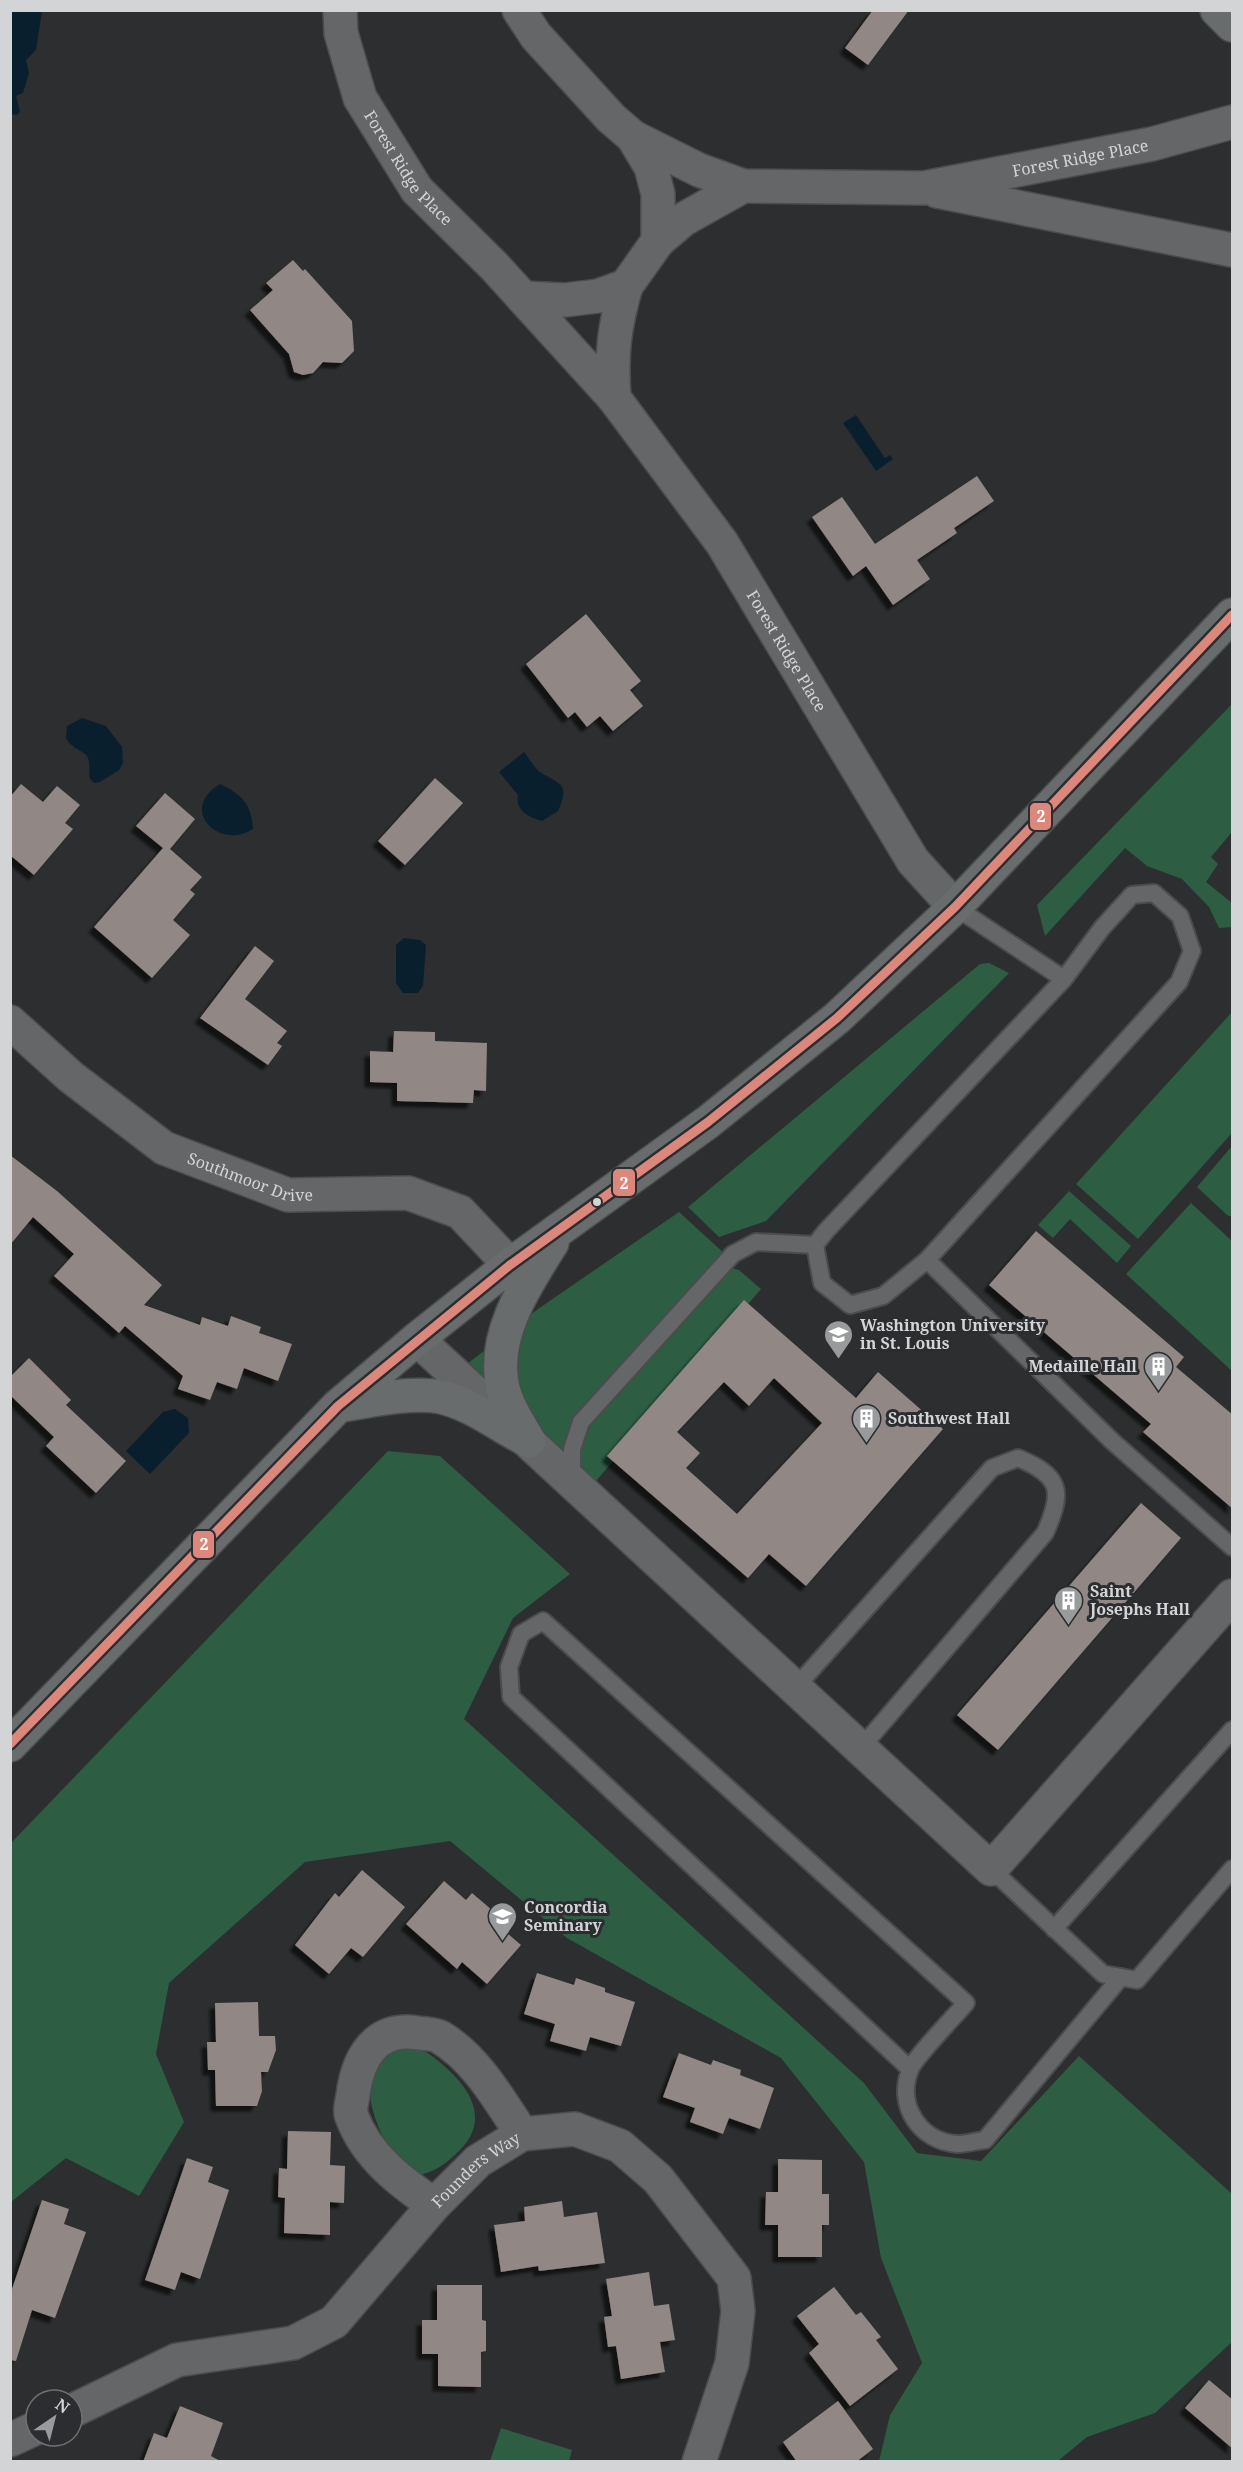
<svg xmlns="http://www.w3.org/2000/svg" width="1243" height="2472" font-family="'Noto Serif',serif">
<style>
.green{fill:#2d5d43}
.water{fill:#0a1f2e}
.building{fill:#918785;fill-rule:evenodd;filter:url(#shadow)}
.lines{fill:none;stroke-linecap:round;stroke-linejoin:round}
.lane-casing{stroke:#4b4c4d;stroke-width:20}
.street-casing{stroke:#4b4c4d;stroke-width:36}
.secondary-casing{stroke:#4b4c4d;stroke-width:36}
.lane{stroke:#656667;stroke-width:16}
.street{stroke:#656667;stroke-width:33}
.secondary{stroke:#686c6d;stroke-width:33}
.bus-1-casing{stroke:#2c2d30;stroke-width:14}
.bus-1{stroke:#dc877b;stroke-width:9}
.bus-dot{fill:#d3d4d5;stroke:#2c2d30;stroke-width:2}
.labels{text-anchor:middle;stroke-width:6;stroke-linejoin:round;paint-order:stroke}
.street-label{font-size:16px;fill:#d3d4d5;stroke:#2c2d30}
.poi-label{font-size:16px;font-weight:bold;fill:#d3d4d5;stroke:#2c2d30;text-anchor:start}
.line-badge{stroke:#2c2d30;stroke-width:2}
.badge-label{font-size:16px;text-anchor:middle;font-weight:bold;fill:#fff}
</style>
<defs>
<filter id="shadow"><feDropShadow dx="-5.5" dy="5.5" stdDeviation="1.5" flood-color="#0009"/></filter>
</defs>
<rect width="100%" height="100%" fill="#2d2e2f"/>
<!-- green -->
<path class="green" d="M1232,704V832L1211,857L1218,864L1206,882L1232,903V927L1219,928L1209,907L1182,879L1147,866L1125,848L1045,936L1037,905Z
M989,963L1009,973L766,1221L719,1237L688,1207L980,964Z
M1232,1012L1231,1134L1138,1239L1076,1184Z
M1232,1146V1217L1227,1215L1197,1187Z
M1069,1191L1131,1246L1117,1263L1070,1219L1053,1238L1038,1225Z
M1191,1203L1232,1241V1371L1126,1274Z
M679,1212L725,1254L728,1267L739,1270L761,1289L596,1481L467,1364L538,1309Z
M388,1451L440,1456L570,1574L513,1618L464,1719L864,2083L917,2153L981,2161L1079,2056L1232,2194V2342L1155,2413L1087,2437L1058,2461H879L890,2415L922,2363L881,2258L864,2162L781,2058L567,1938L450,1841L305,1862L169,1983L156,2054L184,2122L139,2196L66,2158L11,2202V1843Z
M419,2047C454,2070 499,2110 460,2150C447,2163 439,2169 421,2175C413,2171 403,2168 396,2162C390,2156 387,2146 383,2137C367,2102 362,2077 392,2048Z
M501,2428L572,2450L569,2461H490Z"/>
<!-- water -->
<path class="water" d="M11,10L42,11L36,50L26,60L29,73L23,93L16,96L20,112L17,115L12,114L11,120Z
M856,415L885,458L890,455L893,459L876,471L843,423Z
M82,718L106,726L122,747L123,763L119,770L100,782L94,783L90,779C88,772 91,765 88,758C85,750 72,750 66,738L67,726Z
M524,752C529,758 535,770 543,774C563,785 569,786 558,811L542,821C529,817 515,811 518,795L499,772Z
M220,784C243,795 251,804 253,829C220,851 177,810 220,784Z
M404,938L420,940L426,945L423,986L418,993H403L396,983V945Z
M175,1409L188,1418L189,1433L150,1474L126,1451L163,1412Z"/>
<!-- building -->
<path class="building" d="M873,10H909L868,65L845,48Z
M293,260L303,271L305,269L352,321L354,351L342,363L323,362L313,373L303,375L294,372L289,354L250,310L273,290L266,283Z
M977,476L994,501L954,528L957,533L917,560L930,579L893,605L866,566L853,576L812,517L842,497L875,544Z
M586,614L641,681L630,690L643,706L613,731L600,716L587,727L575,712L568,718L526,664Z
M435,778L463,803L405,865L378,841Z
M21,784L43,802L57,786L80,805L65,823L73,829L34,875L10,855V797Z
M165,793L195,819L170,849L202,877L190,890L195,894L173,920L190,935L152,978L94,927L163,848L136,826Z
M255,946L274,961L245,999L287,1031L277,1043L282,1046L268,1065L200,1018Z
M394,1031L435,1032V1041L487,1043L486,1091L474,1090L473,1103L397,1101V1083L370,1082V1051L393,1052Z
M10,1155L57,1191L162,1285L144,1305L200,1325L202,1317L228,1326L231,1316L261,1327L259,1333L292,1344L278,1381L244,1368L237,1389L217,1382L210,1400L178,1389L183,1376L125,1326L119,1333L54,1276L74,1254L33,1217L10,1245Z
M1036,1231L1184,1357L1176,1367L1233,1415V1509L1143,1432L1151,1424L989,1285Z
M744,1300L856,1398L878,1372L943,1429L806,1586L769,1554L748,1578L607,1456ZM774,1378L822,1423L737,1514L686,1468L700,1453L677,1432L724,1382L749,1406Z
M29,1358L71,1400L66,1405L126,1461L96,1493L46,1446L54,1437L10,1395V1377Z
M1141,1503L1181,1538L998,1750L957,1715Z
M362,1870L405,1907L363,1957L351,1948L329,1974L295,1945L335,1893L339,1897Z
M444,1881L466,1900L472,1893L499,1916L494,1922L521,1945L487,1984L462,1962L457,1969L406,1924Z
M537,1973L574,1985L576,1978L605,1988V1992L635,2002L621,2046L590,2037L586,2051L550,2041L555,2024L524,2014Z
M258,2002L259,2036H275L276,2050L268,2072H261L262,2091L257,2106H216L215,2070H208L207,2042H216L215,2003Z
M679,2053L711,2065L713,2060L741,2070L740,2075L774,2088L760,2129L729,2118L723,2134L690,2122L695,2108L663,2097Z
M288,2131L331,2132L330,2165L345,2166L344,2203L330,2202V2235L284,2233L285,2198L278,2197L279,2168L287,2169Z
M187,2158L213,2167L208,2182L229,2190L200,2279L181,2272L175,2290L145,2280Z
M778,2159L822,2160V2194H829V2225H822V2257H778V2225H765L766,2192H778Z
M42,2200L69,2209L64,2224L86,2232L55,2318L32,2310L16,2361L10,2360V2295Z
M562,2201L564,2217L597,2212L605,2263L539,2271L538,2266L501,2272L494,2225L525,2221L524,2207Z
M649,2272L654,2306L669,2304L675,2340L660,2342L665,2372L621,2379L616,2346L608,2347L604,2317L612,2316L606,2279Z
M437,2285H482V2320L486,2321V2351L481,2352V2387L438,2386V2354H422V2320H437Z
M834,2287L856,2315L861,2312L881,2337L876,2340L898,2369L850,2406L809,2353L819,2344L797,2316Z
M1209,2380L1233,2400V2449L1185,2408Z
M838,2401L873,2449L856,2462H797L783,2442Z
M180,2406L223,2423L211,2456L222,2462H143L154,2433L167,2438Z"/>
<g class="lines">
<defs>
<path id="lane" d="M1154,893L1180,916L1192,951L1179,982L927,1260L883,1296L850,1305L822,1283L815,1245L826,1231L1064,979L1102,928L1132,895Z
M955,907L1064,979
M927,1260L1112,1441L1232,1547
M572,1480V1449L581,1422L733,1254L756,1242L815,1245
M795,1688L992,1468L1018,1458C1061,1476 1064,1491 1045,1533L860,1749
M991,1869L1103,1974L1137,1980L1232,1869
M1054,1929L1232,1730
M910,2069L511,1697L509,1667L521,1634L543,1621L966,2003C955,2016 914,2058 910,2070C896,2106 920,2141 957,2144C966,2144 976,2141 985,2140L1121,1977"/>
<g id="street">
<path id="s1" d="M340,10L341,33L360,98L417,190L494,266L614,398L722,543L913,861L955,907"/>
<path id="s2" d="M519,10L536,36L611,118L633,137L699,170L743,186L924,188L1152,144L1232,122"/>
<path d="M937,191L1232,250"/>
<path d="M658,241L684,219L743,186"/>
<path d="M523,298L565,300L598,296L626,286L658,241V194L651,167L633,137"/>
<path d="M614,398C611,354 614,328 626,286"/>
<path id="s3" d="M10,1022L71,1077L164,1148L288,1195L408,1193L460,1212L510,1265"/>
<path d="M417,1339L991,1869L1232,1596"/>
<path d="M434,2205C401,2182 367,2157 352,2117C349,2111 352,2102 353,2095C358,2057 376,2026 418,2033C425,2034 435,2034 440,2037C477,2059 499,2100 522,2134"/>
<path id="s4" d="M72,2411L177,2360L293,2343L334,2322L434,2205L478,2161L522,2134L575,2129L620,2146L658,2179L734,2278L738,2311L732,2363L699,2462"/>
<path d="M10,2440L36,2428"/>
</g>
<path id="secondary" d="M1217,10L1232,25
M338,1406C367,1401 413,1391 441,1397C472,1404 501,1427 529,1441
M529,1441C519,1424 505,1403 502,1383C493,1332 527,1283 552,1243
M10,1745L338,1406L417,1339L510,1265L708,1122L837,1018L955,907L1232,615"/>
</defs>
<!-- lane casing -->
<use href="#lane" class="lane-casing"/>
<!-- street casing -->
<use href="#street" class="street-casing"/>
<!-- secondary casing -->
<use href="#secondary" class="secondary-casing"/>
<!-- lane -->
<use href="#lane" class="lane"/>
<!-- street -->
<use href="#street" class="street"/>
<!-- secondary -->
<use href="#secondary" class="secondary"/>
<defs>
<path id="bus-1" d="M10,1744L338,1406L510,1265L708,1122L837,1018L955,907L1232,615"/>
</defs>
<!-- bus-1 casing -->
<use href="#bus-1" class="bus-1-casing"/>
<!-- bus-1 -->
<use href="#bus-1" class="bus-1"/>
</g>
<!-- icons -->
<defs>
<symbol id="university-pin" viewBox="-11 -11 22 30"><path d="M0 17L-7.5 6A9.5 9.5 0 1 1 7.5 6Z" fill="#999a9b" stroke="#2c2d30"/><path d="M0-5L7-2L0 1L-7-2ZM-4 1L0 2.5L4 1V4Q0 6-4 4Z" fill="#fff"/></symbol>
<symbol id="building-pin" viewBox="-11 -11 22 30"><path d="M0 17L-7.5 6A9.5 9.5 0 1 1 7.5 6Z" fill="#999a9b" stroke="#2c2d30"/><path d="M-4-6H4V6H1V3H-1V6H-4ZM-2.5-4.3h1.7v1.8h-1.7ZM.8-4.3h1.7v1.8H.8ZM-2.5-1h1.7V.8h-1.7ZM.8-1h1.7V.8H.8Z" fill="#fff"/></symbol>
</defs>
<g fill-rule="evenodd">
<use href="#university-pin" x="822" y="1318" width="33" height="45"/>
<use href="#building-pin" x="1142" y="1350" width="33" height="45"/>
<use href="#building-pin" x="850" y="1402" width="33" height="45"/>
<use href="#building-pin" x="1052" y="1584" width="33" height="45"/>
<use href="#university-pin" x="486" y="1900" width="33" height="45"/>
</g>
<!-- markers -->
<circle class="bus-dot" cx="597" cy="1202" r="5"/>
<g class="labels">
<!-- street labels -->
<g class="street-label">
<text dy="6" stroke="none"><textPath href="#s2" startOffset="632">Forest Ridge Place</textPath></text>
<text dy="6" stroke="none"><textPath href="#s1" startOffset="176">Forest Ridge Place</textPath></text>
<text dy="6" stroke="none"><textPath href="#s1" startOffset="792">Forest Ridge Place</textPath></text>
<text dy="6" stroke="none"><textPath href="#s3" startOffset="291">Southmoor Drive</textPath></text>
<text dy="6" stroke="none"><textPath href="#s4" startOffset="489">Founders Way</textPath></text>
</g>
<!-- poi labels -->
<g class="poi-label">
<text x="860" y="1331">Washington University<tspan x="860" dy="18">in St. Louis</tspan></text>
<text x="1137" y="1372" text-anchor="end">Medaille Hall</text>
<text x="888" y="1424">Southwest Hall</text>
<text x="1090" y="1597">Saint<tspan x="1090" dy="18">Josephs Hall</tspan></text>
<text x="524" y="1913">Concordia<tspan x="524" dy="18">Seminary</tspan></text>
</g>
</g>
<g class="line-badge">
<rect x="1029" y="802" width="23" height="29" rx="6" fill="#dc877b"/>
<rect x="612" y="1168" width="24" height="29" rx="6" fill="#dc877b"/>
<rect x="192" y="1530" width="23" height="29" rx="6" fill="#dc877b"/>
</g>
<g class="badge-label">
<text x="1041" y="822">2</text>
<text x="624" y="1189">2</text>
<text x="204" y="1550">2</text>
</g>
<!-- border -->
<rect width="1243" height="2472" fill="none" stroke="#d3d4d5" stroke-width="24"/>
<!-- north arrow -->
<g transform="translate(54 2418) rotate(35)"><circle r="28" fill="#2c2d30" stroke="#6f7072" stroke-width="1.5"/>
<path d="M0-4.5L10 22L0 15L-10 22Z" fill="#999a9b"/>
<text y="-9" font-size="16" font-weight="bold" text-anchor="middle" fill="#d3d4d5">N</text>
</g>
</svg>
